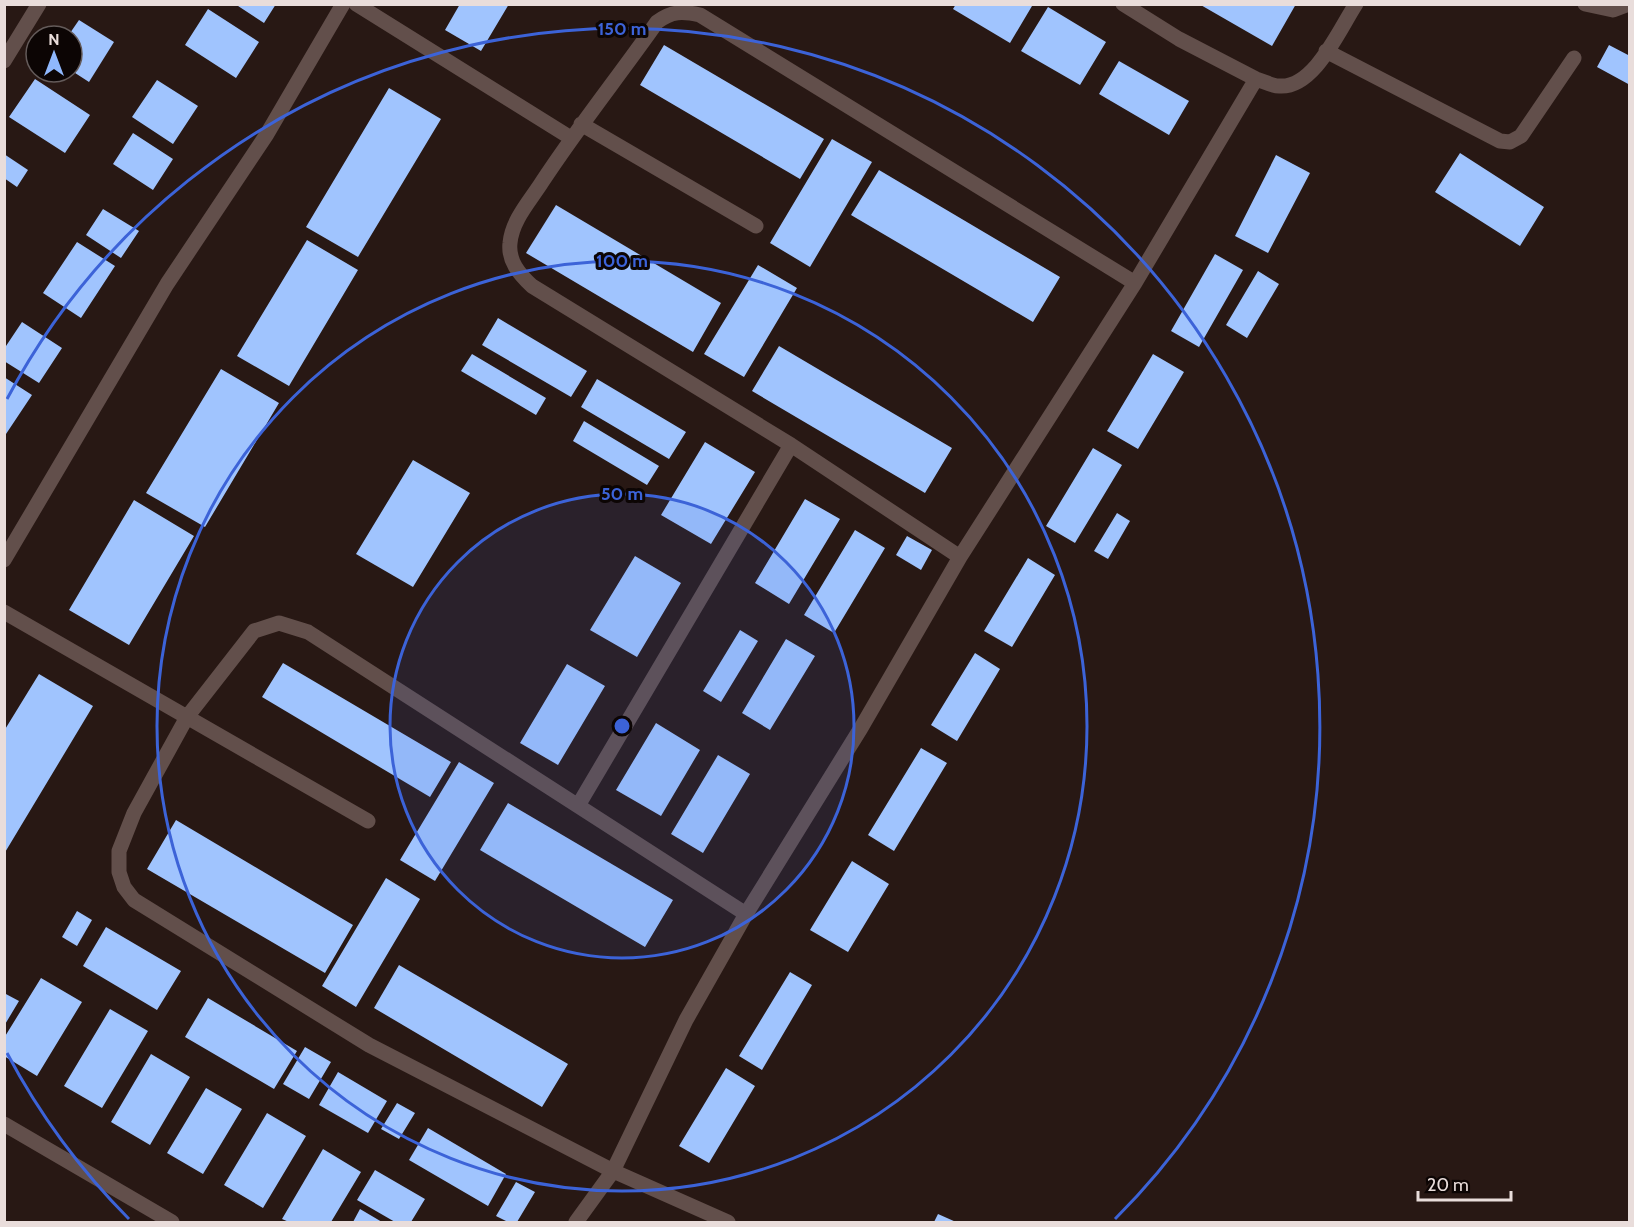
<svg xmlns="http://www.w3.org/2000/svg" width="1634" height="1227" font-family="Cabin,sans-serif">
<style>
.building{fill:#a0c4fe}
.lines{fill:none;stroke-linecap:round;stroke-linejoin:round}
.lane{stroke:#624f4b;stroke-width:15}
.street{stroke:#624f4b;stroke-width:15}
.ring{fill:none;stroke:#3c63d8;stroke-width:3}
.centre{fill:#3c63d8;stroke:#0c0504;stroke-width:3}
.ring-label{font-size:18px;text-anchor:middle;font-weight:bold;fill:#3c63d8;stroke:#0c0504;stroke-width:6;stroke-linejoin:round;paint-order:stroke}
</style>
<rect width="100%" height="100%" fill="#281814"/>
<!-- building -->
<path class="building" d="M235,4H276L264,23Z
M460,4H509L481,51L445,30Z
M956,4H1029L1032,6L1010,43L953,9Z
M1199,4H1296L1272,46Z
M1048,7L1106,42L1080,85L1021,51Z
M208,9L259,42L236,78L185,45Z
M79,20L114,42L89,82L72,71V36H68Z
M664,45L824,139L800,179L640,85Z
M1609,45L1630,56V85L1597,67Z
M1119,61L1189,101L1169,135L1099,94Z
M35,79L90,115L65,153L9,117Z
M157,80L198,106L173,144L132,117Z
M389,88L441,119L358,257L306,227Z
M133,133L173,159L153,190L113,164Z
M832,139L872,162L810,267L770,243Z
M1460,153L1544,207L1520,246L1435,192Z
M4,154L28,170L17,187L4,178Z
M1276,155L1310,173L1268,253L1235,236Z
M879,170L1060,277L1033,322L851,215Z
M556,205L721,303L693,352L526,253Z
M103,209L139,231L121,258L86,235Z
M307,240L358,270L289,386L237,356Z
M77,242L115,266L81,318L43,293Z
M1215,254L1243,270L1199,347L1171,331Z
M758,265L797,288L744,377L704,354Z
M1258,271L1279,284L1247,338L1226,325Z
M498,318L587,371L571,397L482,345Z
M22,322L62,348L39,383L4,361V349Z
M779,346L952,448L925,493L752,391Z
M472,354L546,398L536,415L461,371Z
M1153,354L1184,372L1138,449L1107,431Z
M221,369L279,403L205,527L146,493Z
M4,377L32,395L4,437Z
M597,379L686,432L669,459L581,407Z
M584,421L659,466L647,485L573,441Z
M705,442L755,472L711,544L661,515Z
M1093,448L1122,465L1075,543L1046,526Z
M413,460L470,493L413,587L356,554Z
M805,499L840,519L789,604L755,583Z
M134,500L194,536L129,645L69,610Z
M1117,513L1130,521L1108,559L1094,551Z
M855,530L885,548L834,633L804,615Z
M907,536L932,550L921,570L896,555Z
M635,556L681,583L637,657L590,630Z
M1028,558L1055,575L1012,647L984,631Z
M740,630L758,641L721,702L703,691Z
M786,639L815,656L770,730L742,713Z
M975,653L1000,669L957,741L931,725Z
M283,663L451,762L430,797L262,697Z
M567,664L605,686L558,765L520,743Z
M39,674L93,706L4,854V731Z
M656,723L700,750L661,816L616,790Z
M921,748L947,763L894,851L868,835Z
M718,755L750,774L703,853L671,834Z
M459,762L494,783L435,881L400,860Z
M508,803L673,900L645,947L480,850Z
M176,820L353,925L325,973L147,869Z
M852,861L889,884L848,952L810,930Z
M386,878L420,899L356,1007L322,986Z
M77,911L92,920L77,946L62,937Z
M106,927L181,971L157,1010L83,966Z
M399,965L568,1064L542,1107L374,1008Z
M790,972L812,985L762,1070L739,1056Z
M41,978L82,1002L37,1076L4,1056V1038Z
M4,993L19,1001L4,1026Z
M208,998L297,1051L274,1089L185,1037Z
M110,1009L148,1031L102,1108L64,1086Z
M305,1047L331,1062L309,1099L283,1084Z
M151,1054L190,1077L150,1145L111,1122Z
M726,1068L755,1086L709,1163L679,1146Z
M338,1072L387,1101L368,1133L319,1105Z
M206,1088L242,1109L203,1174L167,1153Z
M397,1103L415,1113L399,1139L381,1129Z
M267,1113L306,1136L263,1208L224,1185Z
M428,1128L506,1174L488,1206L409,1160Z
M323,1149L361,1172L331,1222H289L282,1219Z
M375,1170L425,1199L411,1222H395L357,1200Z
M516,1182L535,1192L517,1222H508L496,1216Z
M360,1209L382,1222H353Z
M938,1214L956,1222H934Z"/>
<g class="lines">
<!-- lane -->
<path class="lane" d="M356,4L571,138
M1585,4L1613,10L1629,4
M1326,51L1500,141L1510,142L1521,136L1574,58
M4,61L39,4
M1256,79C1263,81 1272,86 1279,86C1314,89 1339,30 1356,4
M581,124L756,226
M960,557L791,445L532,286C519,274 508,261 510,243C512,220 530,201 542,182C578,127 619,76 657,22C672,11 682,11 700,15L1135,283
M4,612L368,821
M579,804L791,445
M4,1124L172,1222
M576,1222L613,1171L686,1020L746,914L861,728L960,557L1135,283L1256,79L1179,39L1123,4
M728,1222L613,1171L369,1045L134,900L124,887L119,872V851L134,813L187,717L254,631L279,623L308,632L746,914"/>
<!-- street -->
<path class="street" d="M4,560L167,284L267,134L343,4"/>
</g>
<!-- distance rings -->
<circle cx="622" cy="726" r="232" fill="#3c63d8" fill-opacity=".12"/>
<g class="ring">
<circle cx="622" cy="726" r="232"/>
<circle cx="622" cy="726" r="465"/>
<path d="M129 1219A697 697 0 0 1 7 1053M7 399A697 697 0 1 1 1115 1219"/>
</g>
<circle cx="622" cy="726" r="9" class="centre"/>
<g class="ring-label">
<text x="622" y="35">150 m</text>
<text x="622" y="267">100 m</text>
<text x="622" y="500">50 m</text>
</g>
<!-- border -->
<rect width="1634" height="1227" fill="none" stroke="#e9dddb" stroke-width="12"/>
<!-- north arrow -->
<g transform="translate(54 54)"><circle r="28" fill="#0c0504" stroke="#645b5a" stroke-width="1.5"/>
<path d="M0-4.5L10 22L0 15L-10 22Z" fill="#8fb8fd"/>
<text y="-9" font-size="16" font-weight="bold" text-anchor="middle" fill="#e9dddb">N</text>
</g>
<!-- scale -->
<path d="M1418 1191v9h93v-9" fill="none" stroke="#e9dddb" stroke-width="3"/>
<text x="1427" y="1191" font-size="18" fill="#e9dddb" stroke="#0c0504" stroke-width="4.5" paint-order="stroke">20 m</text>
</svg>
